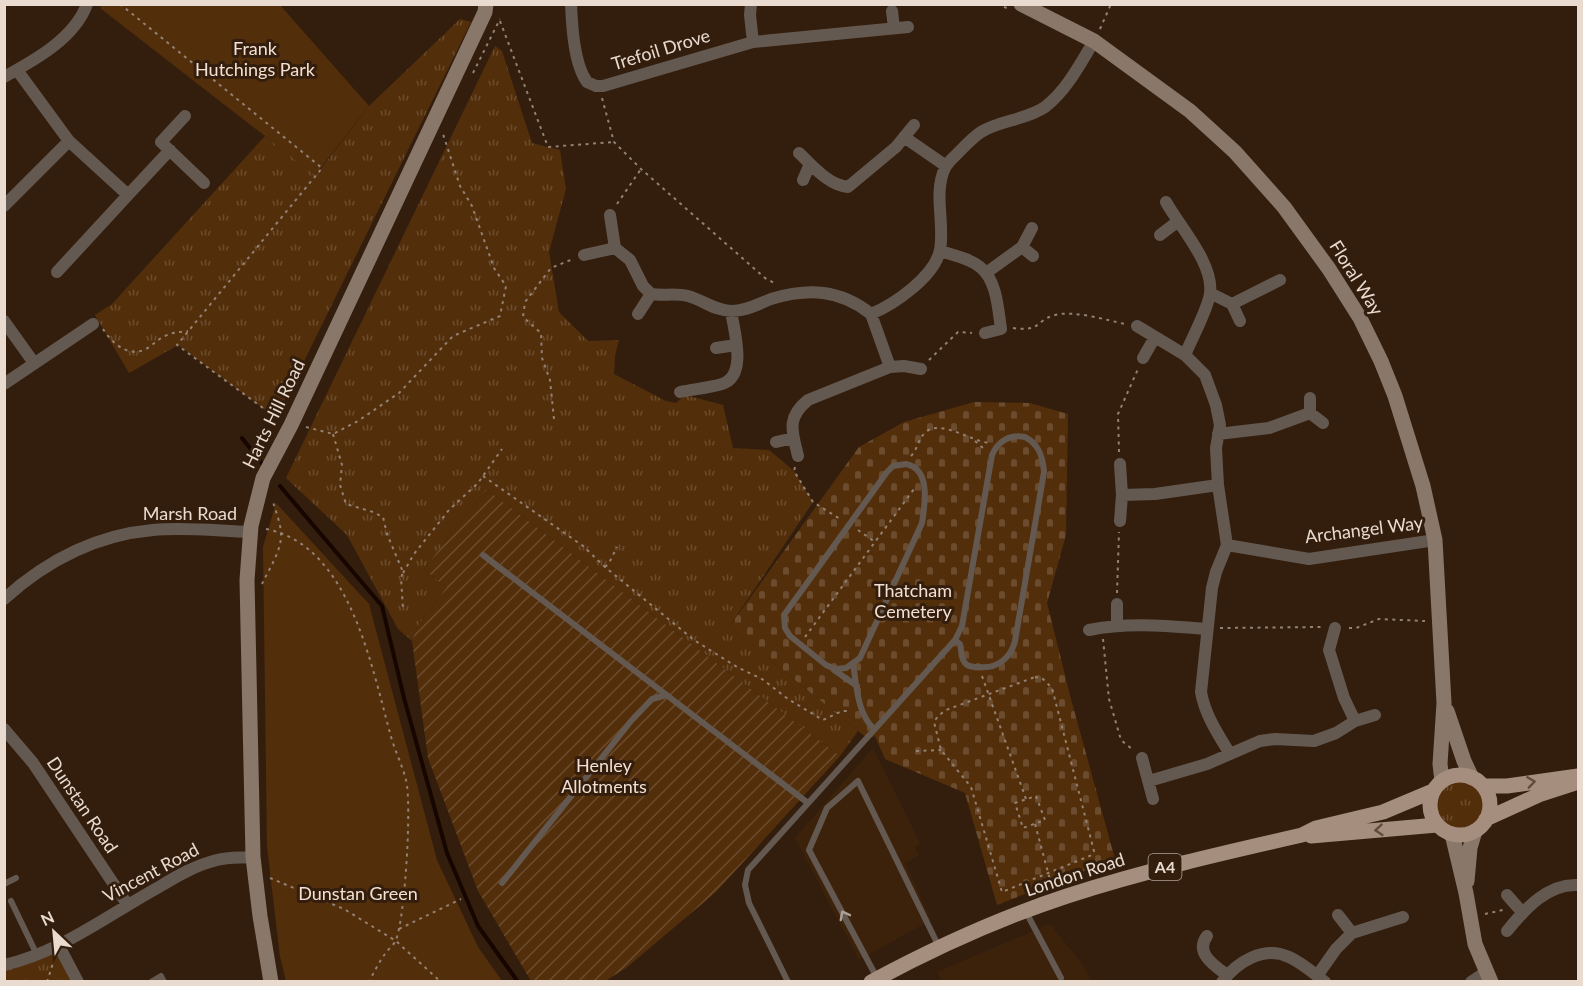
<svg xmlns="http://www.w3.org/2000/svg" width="1583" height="986" font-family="Lato,sans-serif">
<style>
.built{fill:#3d220b}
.grass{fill:url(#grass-tufts)}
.cemetery{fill:url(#cemetery-stones)}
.park{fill:#532e0b}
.garden{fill:url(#garden-furrows)}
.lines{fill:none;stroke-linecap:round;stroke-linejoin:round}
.stream{stroke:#170500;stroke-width:4}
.path{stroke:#938173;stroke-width:2;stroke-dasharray:3 4.5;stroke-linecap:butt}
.lane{stroke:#645951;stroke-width:6}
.street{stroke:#645951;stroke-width:12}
.secondary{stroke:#89776a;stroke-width:15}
.primary{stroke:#a58e7d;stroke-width:15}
.oneway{stroke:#614b3a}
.oneway2{stroke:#ada097}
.labels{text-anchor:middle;stroke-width:6;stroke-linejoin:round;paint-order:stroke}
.shield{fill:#331e0d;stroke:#b2a296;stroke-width:1.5}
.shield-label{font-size:16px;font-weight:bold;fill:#e9dbd0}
.park-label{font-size:18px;fill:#f4e0d2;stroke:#331e0d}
.street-label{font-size:18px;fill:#e9dbd0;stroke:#331e0d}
</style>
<defs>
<pattern id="grass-tufts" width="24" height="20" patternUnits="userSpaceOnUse" patternTransform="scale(1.5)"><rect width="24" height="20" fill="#532e0b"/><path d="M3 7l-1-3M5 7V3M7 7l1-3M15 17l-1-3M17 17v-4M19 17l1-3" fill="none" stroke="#6c4c2e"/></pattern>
<pattern id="cemetery-stones" width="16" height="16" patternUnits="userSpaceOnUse" patternTransform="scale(1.5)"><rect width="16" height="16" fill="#532e0b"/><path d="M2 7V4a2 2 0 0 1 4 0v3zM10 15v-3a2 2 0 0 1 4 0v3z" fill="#6c4c2e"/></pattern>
<pattern id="garden-furrows" width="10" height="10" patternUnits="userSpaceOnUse" patternTransform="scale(1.5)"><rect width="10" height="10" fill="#532e0b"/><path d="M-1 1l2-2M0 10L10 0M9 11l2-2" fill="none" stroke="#6c4c2e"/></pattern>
</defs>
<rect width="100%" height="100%" fill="#331e0d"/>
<!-- built -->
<path class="built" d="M873,748L920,843L915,847L919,855L905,863L931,920L859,960L795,838Z
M1050,924L1083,965L1091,981H942L937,972Z"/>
<!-- grass -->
<path class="grass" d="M460,19L471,22L276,418L178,345L129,373L95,315L112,304L265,136L316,175L369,106Z
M495,46L502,51L532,143L560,150L566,189L549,252L559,312L588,341L619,340L615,356L614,374L666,401L676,403L685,395L723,405L733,448L769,450L794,471L813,502L729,627L858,731L840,756L486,489L424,569L446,588L417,627L412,641L398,629L347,535L286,478Z
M1437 805a24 24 0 1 1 48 0a24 24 0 1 1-48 0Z
M59,946L78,981H5L4,965Z"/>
<!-- cemetery -->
<path class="cemetery" d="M974,402L1030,403L1068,414L1066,535L1047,603L1071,699L1115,859L997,905L965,793L885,759L875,736L868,739L729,627L859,447L904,422Z"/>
<!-- park -->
<path class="park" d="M103,4L280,5L369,106L315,175L100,8Z
M276,503L369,604L437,860L478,947L502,981H286L280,957L267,847L263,547Z"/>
<!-- garden -->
<path class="garden" d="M486,489L840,756L716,892L626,968L605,981H531L478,891L428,758L412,641L417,627L446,588L424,569Z"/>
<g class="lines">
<!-- stream -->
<path class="stream" d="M242,438L264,466
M280,486L382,606L404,698L447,853L478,926L518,982"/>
<!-- path -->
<path class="path" d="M120,4L322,168L177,345L278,419
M997,4L1009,9
M500,21L548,147L614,142
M1100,29L1111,4
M473,73L500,19
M602,98L614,142L641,169L765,278L776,284
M617,204L641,169
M1013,328C1042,332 1034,321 1055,315C1074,310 1106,320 1125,324
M103,329C112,343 128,358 146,349C153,345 158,339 165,336C173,332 180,332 188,331
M929,360L958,332L972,333
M554,419L550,380L542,358L541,333L523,317L525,302L551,268L573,259
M306,427L333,434L358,421L399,393L453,336L500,316L506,286L494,268L472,206L460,186L443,134
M333,434L342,465L340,485L346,504L373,512L383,517L387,534L403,572L401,578L403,609
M975,441L984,449
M1119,452L1118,414L1138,369
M911,456C918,449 918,438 926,432C940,419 971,441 989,443
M795,467L794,471L813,502L840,519
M483,476L583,546L605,567L694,640L737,667L762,679L788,699L823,720L842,711H851
M266,529C349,545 371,664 390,733C394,749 402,764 406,780C412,804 405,917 396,940C394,945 388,949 385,954C379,962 374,972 369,982
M858,530L875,542
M605,567L609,563L617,547
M403,573L414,554L449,510L478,483L502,449
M262,584C269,569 281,552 281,535C281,524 276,512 273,502
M1117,593L1119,532
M1220,628L1322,627
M1349,628H1356L1379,619L1425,621
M805,637L914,489
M1103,639L1109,699L1121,740L1132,749
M982,676L1026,799
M1035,677L1042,678L1052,688L1094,851L1092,855L1002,892L971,787L941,750L934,722L938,716L946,710Z
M916,751L941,750
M1036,796L1045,820L1023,828L1015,803Z
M1035,824L1052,887
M270,878L344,909L396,941L441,982
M1485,914L1503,910
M399,929L461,899
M47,982L53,963"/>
<!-- lane -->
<path class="lane" d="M906,464C931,469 925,504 922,523L860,658L846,668L835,669L826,665L790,636L785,628L784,615L887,472L893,466Z
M483,555L808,803
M853,664C857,687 857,713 874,729
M834,670L857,686
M502,883L631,721L652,699L667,695
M4,884L16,878
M11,901L37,955
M1026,912L1061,978
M877,978L809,850L827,808L858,781L939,947
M151,982L161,976L164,982
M788,982L749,903L745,885L748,870L955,640L960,644C962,651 960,657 965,663C968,667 974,667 979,667C997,669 1011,658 1015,641L1044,472C1043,457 1039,444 1025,437C1010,434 998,441 992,455L962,626L955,640"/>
<!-- street -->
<path class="street" d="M571,4C572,27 574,64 587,82L596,86H603L753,42L908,27
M751,4L750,15L753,42
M892,11L894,28
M17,70L69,141L128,195L170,150
M4,77C35,60 75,38 87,4
M185,116L161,142L204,183
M904,137L946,166
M799,153C813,166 828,185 848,187L896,147L914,125
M803,180L810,164
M1166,202C1180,227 1214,264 1210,293C1209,307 1191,340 1185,355
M4,206L69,141
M610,215L615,248L630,260L643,286L651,294C663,296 676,293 688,296C703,300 715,311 732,311C746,311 758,304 771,299C808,288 840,289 871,314C895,304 935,276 940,250C945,223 933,193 945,168C948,162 953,158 957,154C965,146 972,138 981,132C1001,120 1026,120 1045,107C1067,90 1080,64 1094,41
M1160,235L1177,222
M1022,247L1033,256
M940,251C952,255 969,258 980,267C997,280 998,309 1001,329L985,333
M584,255L615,248
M57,272L128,195
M986,273L1022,247L1032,228
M1210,293L1232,304
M638,314L651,294
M871,314L890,367
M4,321L34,363
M1240,321L1232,304L1280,280
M1137,326L1185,355L1205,375L1216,405L1220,425L1216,448L1218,485L1227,545L1216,572L1212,588L1201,692C1205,715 1218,734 1230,754
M716,348L736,345
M1143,358L1155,337
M4,384L93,324
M680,392C694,389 709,388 722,384C748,376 734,331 731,311
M1310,398V413L1323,423
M1218,434L1269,428L1310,413
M776,442L794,438
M798,456C792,431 786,418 808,400L890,367L904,366L921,369
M1122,495L1155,494L1218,485
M1120,521L1122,495L1120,464
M1227,545L1309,559L1435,540
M4,599C46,561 96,535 153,530C185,527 218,531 250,532
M1117,604V625
M1335,628L1329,650L1344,698L1355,721
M1089,630C1128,622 1167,626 1207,629
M4,729L33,763L127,904
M1142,758L1153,799
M1149,781L1207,764L1260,741L1275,739L1314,741L1336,733L1355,721L1375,715
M1507,895L1522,912
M1338,915L1352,933
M1507,931C1525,909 1548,883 1578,885
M1207,936C1194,953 1215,966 1227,975
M59,946L78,982
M4,965C61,952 108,915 159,887C177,876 196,865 217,860C228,857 241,858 253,857
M1317,976L1336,949L1352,933L1403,917
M1222,982C1237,962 1264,945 1289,957C1302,963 1314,973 1325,982
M1471,982L1486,972"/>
<!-- secondary -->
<path class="secondary" d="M1021,4L1094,41L1190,111L1235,152L1284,207L1329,269L1360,318L1381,361L1395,396L1423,486L1435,540L1444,703L1440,764L1442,781
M1447,711L1464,761L1472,778
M1452,834L1466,893L1475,944L1491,982
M1467,881L1470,848L1475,831
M271,982L260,916L253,857L247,580L251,526L263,478L291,425L485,12L486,4"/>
<!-- primary -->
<path class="primary" d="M1430 805a30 30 0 1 1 60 0a30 30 0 1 1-60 0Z
M1483,786H1507L1578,776
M1486,819L1541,794L1578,782
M1311,836L1437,825
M871,982C934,948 1000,918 1067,896C1144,871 1223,853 1302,835L1316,828L1383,812L1433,791"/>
</g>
<!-- one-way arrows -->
<defs><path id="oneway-chevron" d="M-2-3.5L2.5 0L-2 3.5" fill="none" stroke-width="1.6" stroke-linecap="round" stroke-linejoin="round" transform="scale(1.5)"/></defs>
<g class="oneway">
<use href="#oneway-chevron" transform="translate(1531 782) rotate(-8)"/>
<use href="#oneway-chevron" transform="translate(1379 830) rotate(175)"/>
</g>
<use class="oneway2" href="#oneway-chevron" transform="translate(844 915) rotate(-118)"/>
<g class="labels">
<!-- shield labels -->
<rect class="shield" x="1148.5" y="854" width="33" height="26" rx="4.5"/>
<g class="shield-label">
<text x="1165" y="873">A4</text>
</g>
<!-- park labels -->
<g class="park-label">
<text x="255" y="55">Frank<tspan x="255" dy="21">Hutchings Park</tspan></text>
<text x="913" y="597">Thatcham<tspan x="913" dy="21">Cemetery</tspan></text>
<text x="604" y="772">Henley<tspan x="604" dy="21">Allotments</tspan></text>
<text x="358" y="900">Dunstan Green</text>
</g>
<!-- street labels -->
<g class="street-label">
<text transform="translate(661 50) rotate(-17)" y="6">Trefoil Drove</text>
<text transform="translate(1356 278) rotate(58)" y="6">Floral Way</text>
<text transform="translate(274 414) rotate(-64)" y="6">Harts Hill Road</text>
<text x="190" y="520">Marsh Road</text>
<text transform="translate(1364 530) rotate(-7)" y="6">Archangel Way</text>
<text transform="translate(82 805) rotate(56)" y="6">Dunstan Road</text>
<text transform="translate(151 873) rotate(-28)" y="6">Vincent Road</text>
<text transform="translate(1075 875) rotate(-18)" y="6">London Road</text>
</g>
</g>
<!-- border -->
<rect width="1583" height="986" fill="none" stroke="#e9dbd0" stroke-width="12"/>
<!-- north arrow -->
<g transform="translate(54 932) rotate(334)" stroke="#331e0d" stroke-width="4.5" paint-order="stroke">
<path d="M0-4.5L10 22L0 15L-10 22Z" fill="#e9dbd0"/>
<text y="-9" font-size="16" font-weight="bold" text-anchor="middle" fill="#e9dbd0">N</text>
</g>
</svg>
